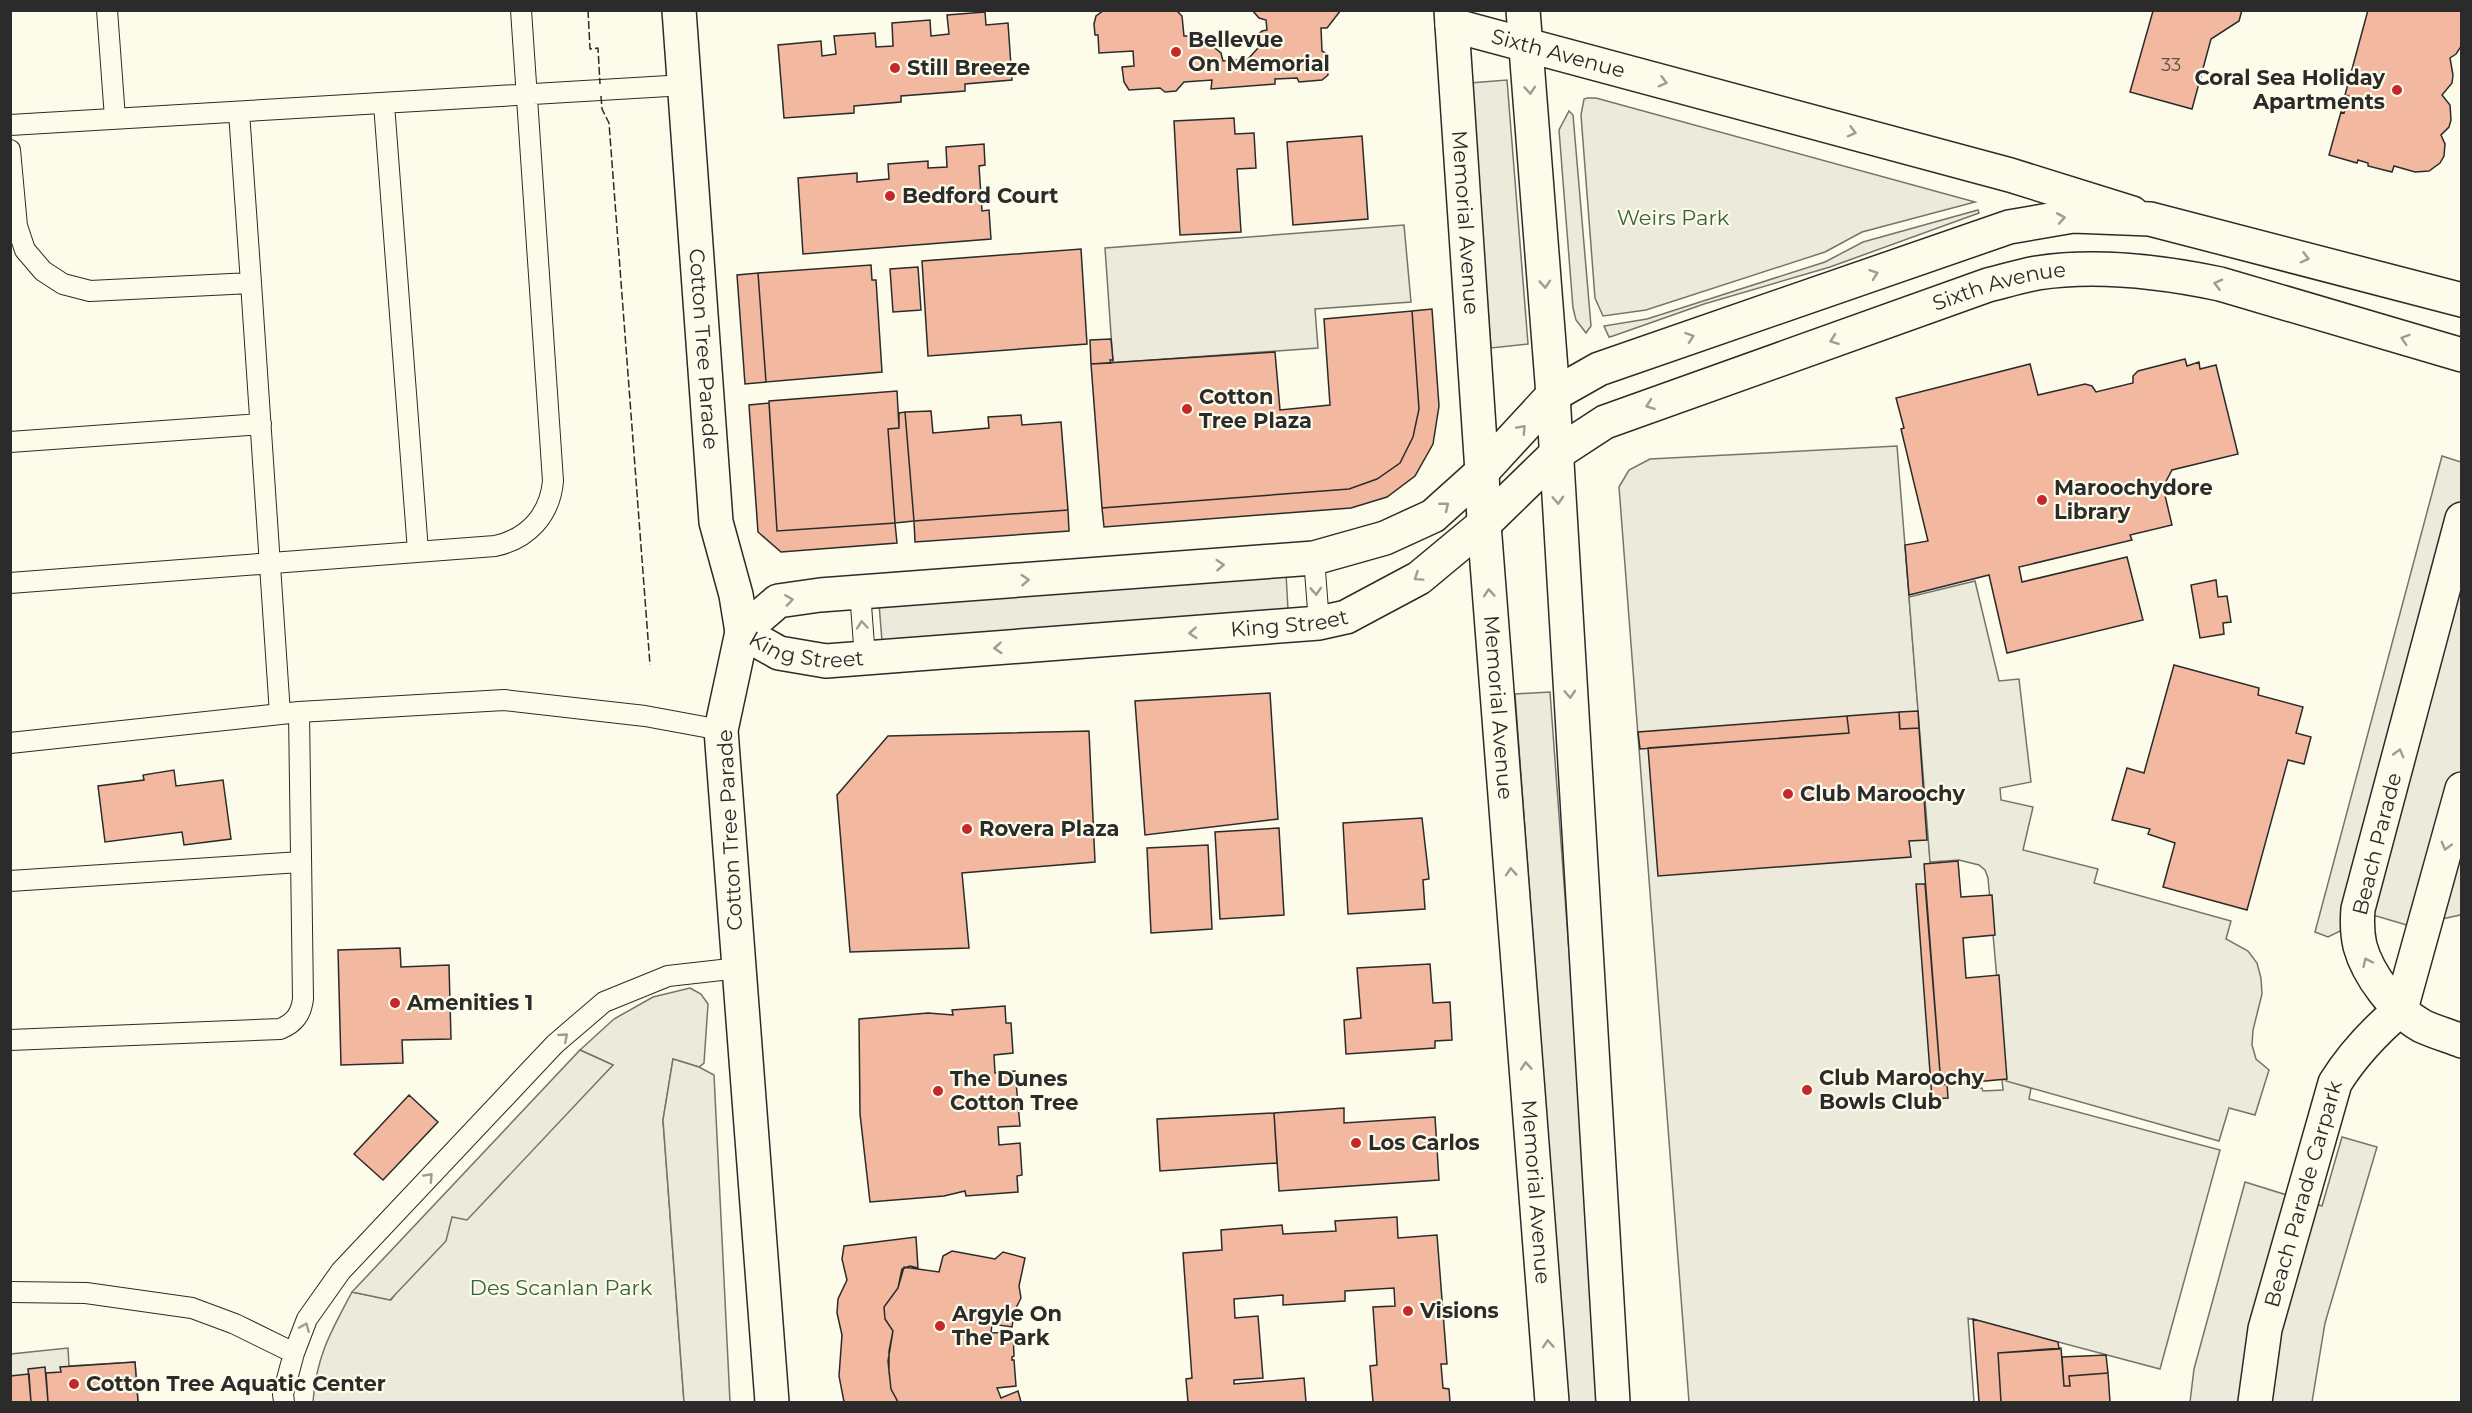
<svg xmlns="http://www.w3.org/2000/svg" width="2472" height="1413" font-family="Montserrat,sans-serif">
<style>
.green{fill:#ecebdb;stroke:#74746e;stroke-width:1.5}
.parking{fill:#eceadb;stroke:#74746e;stroke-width:1.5}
.building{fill:#f2b8a0;stroke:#2b2b2b;stroke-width:1.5}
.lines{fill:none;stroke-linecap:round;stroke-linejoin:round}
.service-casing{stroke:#2b2b2b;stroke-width:22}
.minor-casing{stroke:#2b2b2b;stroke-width:36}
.tertiary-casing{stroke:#2b2b2b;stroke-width:36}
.service{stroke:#fdfbea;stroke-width:20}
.minor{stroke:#fdfbea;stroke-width:33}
.tertiary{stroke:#fdfbea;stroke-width:33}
.fence{stroke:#2b2b2b;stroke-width:1.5;stroke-dasharray:8 3;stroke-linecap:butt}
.oneway{stroke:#9e9d94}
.poi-dot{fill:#c62828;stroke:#fdfbea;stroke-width:2}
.labels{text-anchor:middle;stroke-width:4.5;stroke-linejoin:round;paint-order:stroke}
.number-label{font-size:18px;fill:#5d4e48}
.poi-label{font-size:21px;font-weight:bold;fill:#2b2b2b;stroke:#fdfbea;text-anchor:start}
.street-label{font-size:21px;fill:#2b2b2b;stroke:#fdfbea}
.park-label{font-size:21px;fill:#34623c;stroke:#fdfbea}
</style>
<rect width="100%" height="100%" fill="#fdfbea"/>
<!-- green -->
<path class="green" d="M1587,98H1596L1975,202L1862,232L1825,252L1646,310L1603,316L1595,298L1581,115L1584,99Z
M1569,111L1573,115L1591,326L1586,333L1576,320L1573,308L1559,130Z
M1978,210L1979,213L1830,267L1704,304L1613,336L1609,337L1604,326L1647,319L1825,262L1863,242Z
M1897,446L1948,1083L1973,1082L1975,1089L1982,1088L1983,1091L2003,1090L2002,1080L2005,1079L2031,1088L2029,1099L2220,1150L2160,1369L1968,1318L1974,1402H1689L1619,487L1629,470L1650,459Z
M690,988L701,994L708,1004L704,1063L699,1067L673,1059L663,1120L684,1402H313C316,1357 331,1331 352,1292L391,1300L452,1216L613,1065L580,1050L614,1019L653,997Z
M68,1348L69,1366L135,1362L138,1402H11V1354Z"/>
<!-- parking -->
<path class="parking" d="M1507,80L1528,344L1491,348L1470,83Z
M1404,225L1411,302L1315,309L1318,348L1113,363L1105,248Z
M2442,456L2461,462L2462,911L2460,915L2410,926L2373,915L2328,937L2315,932Z
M1286,573L1288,610L882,641L879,604Z
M1975,581L1999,681L2019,679L2031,782L2000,788L2001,800L2033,807L2023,850L2098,869L2094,883L2231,921L2226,939L2248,951L2257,963L2261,978L2262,994L2253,1030L2252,1045L2256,1059L2269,1070L2255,1115L2229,1108L2219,1141L2006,1081L1988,878L1985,870L1979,865L1959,860L1930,862L1909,597Z
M1550,692L1602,1402H1567L1515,694Z
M580,1050L613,1065L467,1220L452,1217L446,1241L390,1300L352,1292Z
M673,1059L699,1067L714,1075L730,1402H684L663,1120Z
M2342,1137L2377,1147L2325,1323L2312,1402H2190L2194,1369L2245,1182L2322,1206Z"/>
<!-- building -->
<path class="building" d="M1176,10L1182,16L1184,36H1194L1202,43L1211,45L1221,53L1223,61L1248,59L1258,48L1255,37L1262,31L1267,30L1266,20L1259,18L1252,10H1341L1327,28H1321L1322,51L1327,54L1328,75L1322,80L1299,82L1297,78L1275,79V84L1211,89L1212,80L1184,82L1176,91L1165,92L1160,88L1129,90L1124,82L1122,67L1134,66L1133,51L1099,53L1098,35H1095L1094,24L1096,16L1103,11L1115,10Z
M2242,10L2239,21L2211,39L2192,109L2130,92L2153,11Z
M2368,10H2462V45L2456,54L2450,58L2453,75L2452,83L2442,95L2450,105L2451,120L2449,127L2441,135L2445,144L2444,156L2440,163L2429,171L2415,172L2394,166L2392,172L2368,166V163L2358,160L2357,163L2329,155L2341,112L2344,113L2349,96L2345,95Z
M985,12L986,25L1008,23L1012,80L965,84V91L901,96V102L854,106V113L784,118L778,45L821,41L822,56L836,54L834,36L875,33L876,47L893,46L892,23L930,20L931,36L949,34L947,15Z
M1234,118L1235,134L1254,133L1256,168L1237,169L1241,232L1180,235L1174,121Z
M1362,136L1368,219L1293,225L1287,142Z
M984,144L985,165L979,166L982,211L989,210L991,239L803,254L798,178L857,173V182L889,179L888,164L928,161V168L947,167L946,147Z
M1081,249L1087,344L928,356L922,261Z
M871,265L872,280H876L882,372L766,382L758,273Z
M918,267L921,310L893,312L890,269Z
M758,273L766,382L745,384L737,275Z
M1432,309L1439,406L1433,444L1415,476L1387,497L1351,508L1104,527L1102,508L1349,489L1377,479L1400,463L1413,437L1419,409L1412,311Z
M1412,311L1419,409L1413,437L1400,463L1377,479L1349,489L1102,508L1091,364L1275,352L1280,410L1330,405L1324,319Z
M1111,339L1113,360H1110L1111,363L1091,364L1090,340Z
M2185,359L2187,366L2199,362L2200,369L2216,365L2238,454L2172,470L2163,487L2172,525L2130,535L2132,540L2019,567L2022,582L2127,557L2143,620L2007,653L1989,575L1909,595L1905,545L1928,541L1901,429L1904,428L1896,398L2030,364L2038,395L2085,384L2092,386L2096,392L2133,383V376L2138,371Z
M897,391L899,428L888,429L895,523L777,531L769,401Z
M769,403L777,531L895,523L897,543L781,552L758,532L749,405Z
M931,411L933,433L989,428L988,417L1021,415L1022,425L1061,422L1068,510L914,521L905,412Z
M905,412L914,521L895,523L888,429L899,428V413Z
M1068,510L1069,531L915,542L914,521Z
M2216,580L2218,597L2227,596L2231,622L2223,623L2224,634L2200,638L2191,585Z
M2174,665L2259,688L2258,695L2303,707L2296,733L2311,737L2304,764L2288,760L2247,910L2163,887L2175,843L2148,834L2150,829L2112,820L2127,768L2144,773Z
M1270,693L1278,819L1145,835L1135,701Z
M1918,711L1919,728L1900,729L1899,712Z
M1899,712L1900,729L1919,728L1927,840L1909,841L1911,857L1658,876L1648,748L1849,733L1847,716Z
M1847,716L1849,733L1640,749L1638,732Z
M1089,731L1095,862L962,873L969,948L850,952L837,795L888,736Z
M174,770L176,786L223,780L231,839L184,845L182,832L105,842L98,786L144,780L143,775Z
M1422,818L1429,879L1423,880L1425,909L1348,914L1343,823Z
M1279,828L1284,915L1220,919L1215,832Z
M1208,845L1212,929L1151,933L1147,848Z
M1958,861L1961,897L1992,895L1995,935L1963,938L1966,978L1999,975L2007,1079L1941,1085L1924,864Z
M1916,884H1925L1941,1085L1947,1084L1948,1098L1932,1099Z
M400,948L401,967L449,965L451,1039L402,1040L403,1063L341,1065L338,950Z
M1430,964L1433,1003L1450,1002L1452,1040L1435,1041V1048L1346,1054L1344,1020L1361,1018L1357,968Z
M1005,1006L1006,1023H1011L1013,1053L994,1055L995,1073L1015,1071L1020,1126L998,1127L999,1145L1020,1143L1022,1175L1017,1176L1018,1192L966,1196L965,1191L944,1196L870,1202L860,1114L859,1019L928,1013L953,1015L952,1010Z
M409,1095L438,1122L383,1180L354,1154Z
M1344,1108V1123L1435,1117L1439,1180L1279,1191L1274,1113Z
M1274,1113L1277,1163L1160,1171L1157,1119Z
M1397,1217L1398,1238L1437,1235L1447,1364H1441L1443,1388L1449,1389L1450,1402H1373L1370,1366L1377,1365L1373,1307L1395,1306L1394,1288L1345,1291V1301L1283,1305V1295L1234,1299L1235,1318L1258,1316L1263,1378L1234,1380V1384L1304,1378L1306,1402H1188L1186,1379L1192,1378L1183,1253L1222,1250L1221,1230L1282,1225L1283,1234L1336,1231L1335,1221Z
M916,1237L918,1268L910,1266L902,1269L898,1288L884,1307L885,1319L893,1331L889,1351V1371L891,1389L898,1402H844L839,1376L842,1335L837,1313L838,1299L847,1280L842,1259L844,1246Z
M952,1251L995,1259L1003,1252L1025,1258L1019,1286L1021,1298L1015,1310L1012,1327L992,1324L991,1333L1013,1332L1014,1356L1012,1357V1360H1014L1016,1386L997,1388L1001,1398L1018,1391L1021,1402H898L891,1389L888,1361L893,1331L885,1319L884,1307L898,1288L904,1267L939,1272L943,1256Z
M1973,1319L2058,1342L2059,1349L1998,1353L2001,1402H1979Z
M2061,1348L2064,1386H2070L2069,1376L2108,1373L2110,1402H2001L1998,1353Z
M2106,1355L2108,1373L2069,1376L2070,1386H2064L2062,1357Z
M135,1362L138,1402H48L46,1373L61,1372L60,1367Z
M45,1367L48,1402H31L28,1369Z
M29,1374L31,1402H10V1376Z"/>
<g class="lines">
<defs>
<path id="service" d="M107,10L115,118
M384,104L418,551
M239,112L251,283
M10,125L685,85
M10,150L17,226L25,250L43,271L63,284L90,291L251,283L280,714
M10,442L261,424
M1314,558L1319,623
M10,583L495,546C528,539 550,515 553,481L521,10
M860,592L865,658
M10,743L299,712L504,700L645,716L721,730
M10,881L301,862
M10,1040L280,1029C295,1023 301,1014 303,999L299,712
M10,1292L86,1293L192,1308L235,1324L294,1353
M284,1402L283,1394L294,1353L307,1319L341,1271L555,1044L604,1002L668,976L739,968"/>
<g id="minor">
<path id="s1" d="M679,10L716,522L736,595L742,632"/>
<path id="s2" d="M1451,10L1482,472L1484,524L1552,1402"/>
<path d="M1523,10L1553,395L1613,1402"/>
<path id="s3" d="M1452,25L2010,175L2132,213"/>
<path d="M2462,519L2358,909C2357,921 2357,933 2360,946C2368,975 2395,1011 2422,1026C2435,1032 2449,1036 2462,1041"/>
<path d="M2401,1009L2462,789"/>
<path id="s4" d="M2255,1402L2265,1329L2335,1083C2353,1054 2375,1031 2401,1009"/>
</g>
<g id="tertiary">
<path d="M742,632L778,601L820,595L1314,558L1385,538L1433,516L1482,472L1553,395L1599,369L2009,227L2073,216L2150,219L2462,300"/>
<path id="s5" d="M742,632L779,653L826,661L1319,623L1346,617L1419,578L1484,524L1556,454L1605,422L1988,285C2004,281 2021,276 2037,273C2095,264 2163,272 2220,284L2462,355"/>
<path d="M742,632L721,730L772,1402"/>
</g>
</defs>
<!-- service casing -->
<use href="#service" class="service-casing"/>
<!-- minor casing -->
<use href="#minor" class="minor-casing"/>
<!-- tertiary casing -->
<use href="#tertiary" class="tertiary-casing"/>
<!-- service -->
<use href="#service" class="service"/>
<!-- minor -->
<use href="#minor" class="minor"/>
<!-- tertiary -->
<use href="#tertiary" class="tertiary"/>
<!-- fence -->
<path class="fence" d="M588,10L590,49L598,48L600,84
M601,96L602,109L609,123L650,665"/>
</g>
<!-- one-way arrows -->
<defs><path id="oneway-chevron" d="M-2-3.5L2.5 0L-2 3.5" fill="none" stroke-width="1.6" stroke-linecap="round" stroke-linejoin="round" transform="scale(1.5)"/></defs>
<g class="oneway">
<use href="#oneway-chevron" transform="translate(1663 82) rotate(15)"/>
<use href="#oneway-chevron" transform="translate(1530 90) rotate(86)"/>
<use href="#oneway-chevron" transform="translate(1852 132) rotate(15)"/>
<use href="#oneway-chevron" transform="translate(2061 218) rotate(-10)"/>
<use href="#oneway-chevron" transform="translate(2305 258) rotate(15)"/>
<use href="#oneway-chevron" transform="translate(1874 274) rotate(-19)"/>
<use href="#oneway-chevron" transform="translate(1545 284) rotate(86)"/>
<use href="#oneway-chevron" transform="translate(2218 284) rotate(-166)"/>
<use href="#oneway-chevron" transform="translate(1690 337) rotate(-19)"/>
<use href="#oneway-chevron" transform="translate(2405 339) rotate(-163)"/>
<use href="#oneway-chevron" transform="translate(1834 340) rotate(160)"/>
<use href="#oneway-chevron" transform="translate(1650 405) rotate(160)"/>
<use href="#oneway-chevron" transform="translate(1522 429) rotate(-47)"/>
<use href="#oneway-chevron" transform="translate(1558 500) rotate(87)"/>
<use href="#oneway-chevron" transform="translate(1445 506) rotate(-39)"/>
<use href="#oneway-chevron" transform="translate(1220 565) rotate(-4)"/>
<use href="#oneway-chevron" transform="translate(1418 577) rotate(146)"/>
<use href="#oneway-chevron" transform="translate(1025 580) rotate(-4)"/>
<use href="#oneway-chevron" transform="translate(1316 591) rotate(86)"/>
<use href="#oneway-chevron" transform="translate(1489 593) rotate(-94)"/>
<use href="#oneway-chevron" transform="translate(789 600) rotate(-8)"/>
<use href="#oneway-chevron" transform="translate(862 625) rotate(-95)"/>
<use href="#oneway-chevron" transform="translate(1193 633) rotate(176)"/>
<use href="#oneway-chevron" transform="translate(998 648) rotate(176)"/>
<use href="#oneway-chevron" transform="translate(1570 694) rotate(87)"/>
<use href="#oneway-chevron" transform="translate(2399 753) rotate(-75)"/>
<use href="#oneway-chevron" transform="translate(2446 846) rotate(105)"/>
<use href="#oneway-chevron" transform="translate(1511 872) rotate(-94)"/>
<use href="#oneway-chevron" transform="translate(2367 962) rotate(-115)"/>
<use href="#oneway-chevron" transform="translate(564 1037) rotate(-41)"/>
<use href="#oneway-chevron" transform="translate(1526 1066) rotate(-94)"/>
<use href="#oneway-chevron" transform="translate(429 1177) rotate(-47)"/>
<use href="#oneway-chevron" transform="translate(305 1327) rotate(-67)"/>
<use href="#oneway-chevron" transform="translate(1548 1344) rotate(-94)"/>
</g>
<!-- markers -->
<g class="poi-dot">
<circle cx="1176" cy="52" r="6"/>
<circle cx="895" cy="68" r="6"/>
<circle cx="2397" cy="90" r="6"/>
<circle cx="890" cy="196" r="6"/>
<circle cx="1187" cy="409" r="6"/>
<circle cx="2042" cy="500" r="6"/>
<circle cx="1788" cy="794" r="6"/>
<circle cx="967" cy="829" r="6"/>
<circle cx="395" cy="1003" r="6"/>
<circle cx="1807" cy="1090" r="6"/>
<circle cx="938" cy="1091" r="6"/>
<circle cx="1356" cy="1143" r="6"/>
<circle cx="1408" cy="1311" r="6"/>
<circle cx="940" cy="1326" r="6"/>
<circle cx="74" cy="1384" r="6"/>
</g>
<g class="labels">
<!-- number labels -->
<g class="number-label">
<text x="2171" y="71">33</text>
</g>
<!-- poi labels -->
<g class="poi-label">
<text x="1188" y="47">Bellevue<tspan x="1188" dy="24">On Memorial</tspan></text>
<text x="907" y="75">Still Breeze</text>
<text x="2385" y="85" text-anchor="end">Coral Sea Holiday<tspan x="2385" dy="24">Apartments</tspan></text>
<text x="902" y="203">Bedford Court</text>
<text x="1199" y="404">Cotton<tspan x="1199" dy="24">Tree Plaza</tspan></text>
<text x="2054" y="495">Maroochydore<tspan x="2054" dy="24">Library</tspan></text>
<text x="1800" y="801">Club Maroochy</text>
<text x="979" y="836">Rovera Plaza</text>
<text x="407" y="1010">Amenities 1</text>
<text x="1819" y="1085">Club Maroochy<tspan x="1819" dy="24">Bowls Club</tspan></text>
<text x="950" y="1086">The Dunes<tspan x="950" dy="24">Cotton Tree</tspan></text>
<text x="1368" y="1150">Los Carlos</text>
<text x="1420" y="1318">Visions</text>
<text x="952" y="1321">Argyle On<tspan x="952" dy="24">The Park</tspan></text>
<text x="86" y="1391">Cotton Tree Aquatic Center</text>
</g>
<!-- street labels -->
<g class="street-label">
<text dy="7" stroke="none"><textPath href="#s3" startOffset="110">Sixth Avenue</textPath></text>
<text dy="7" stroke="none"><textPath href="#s2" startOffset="213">Memorial Avenue</textPath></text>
<text dy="7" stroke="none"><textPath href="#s5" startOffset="1356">Sixth Avenue</textPath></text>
<text dy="7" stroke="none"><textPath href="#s1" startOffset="340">Cotton Tree Parade</textPath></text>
<text dy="7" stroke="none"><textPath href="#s5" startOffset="555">King Street</textPath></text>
<text dy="7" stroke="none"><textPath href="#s5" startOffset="69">King Street</textPath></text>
<text dy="7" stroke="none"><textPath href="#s2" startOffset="699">Memorial Avenue</textPath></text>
<text transform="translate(730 830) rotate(-93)" y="7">Cotton Tree Parade</text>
<text transform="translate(2377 844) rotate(-76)" y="7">Beach Parade</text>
<text dy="7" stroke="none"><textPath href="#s2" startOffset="1185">Memorial Avenue</textPath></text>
<text dy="7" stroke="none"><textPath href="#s4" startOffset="214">Beach Parade Carpark</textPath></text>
</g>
<!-- park labels -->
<g class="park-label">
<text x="1673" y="225">Weirs Park</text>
<text x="561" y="1295">Des Scanlan Park</text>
</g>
</g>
<!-- border -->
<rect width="2472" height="1413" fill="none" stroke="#2b2b2b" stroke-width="24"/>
</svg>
